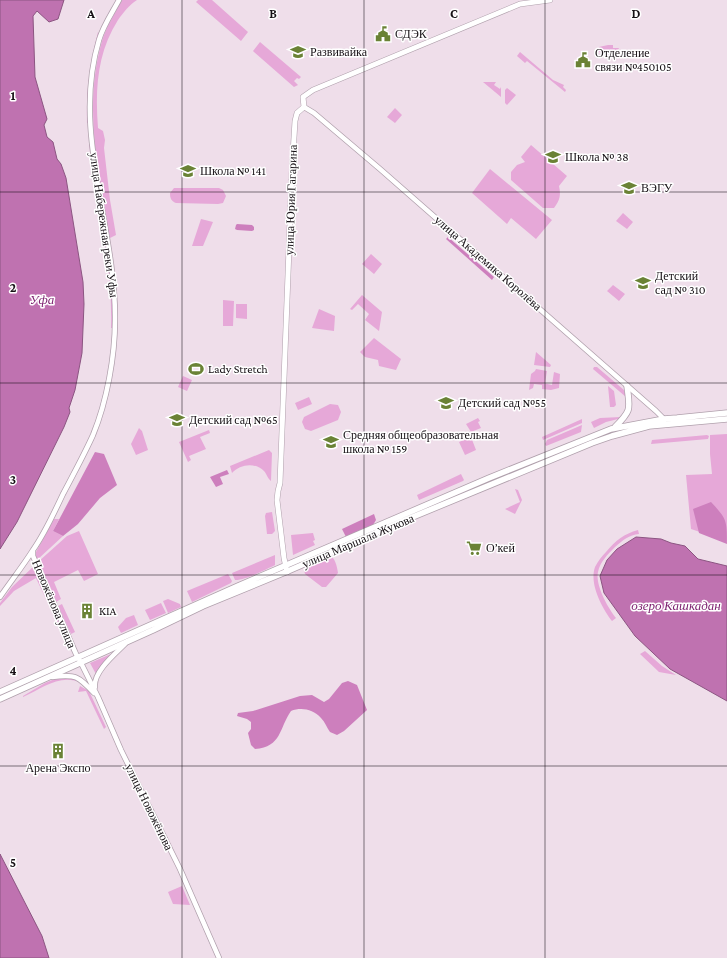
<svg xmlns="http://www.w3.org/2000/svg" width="727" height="958" viewBox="0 0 727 958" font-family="'Crimson Pro',serif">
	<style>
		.green { fill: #e6a8d8 }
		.forest { fill: #cd7fbd }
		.water { fill: #bf72b0; stroke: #8c5582 }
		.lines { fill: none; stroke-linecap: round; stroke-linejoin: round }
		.tertiary-casing { stroke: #b0a0ac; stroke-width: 6 }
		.secondary-casing { stroke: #b0a0ac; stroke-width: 6 }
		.primary-casing { stroke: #b0a0ac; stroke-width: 7 }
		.tertiary { stroke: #fff; stroke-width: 4.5 }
		.secondary { stroke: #fff; stroke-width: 5 }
		.primary { stroke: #fff; stroke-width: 5.5 }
		.grid { fill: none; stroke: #161015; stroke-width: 1; stroke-opacity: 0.55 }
		.labels { text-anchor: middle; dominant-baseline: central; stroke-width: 3; stroke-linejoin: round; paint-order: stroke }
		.poi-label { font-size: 12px; fill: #161015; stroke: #fff; text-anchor: start }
		.street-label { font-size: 12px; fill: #161015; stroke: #fff }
		.water-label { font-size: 13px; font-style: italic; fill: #7b1e6e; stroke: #fff }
		.grid-label { font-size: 13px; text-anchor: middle; font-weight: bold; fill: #161015; stroke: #fff; stroke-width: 3; stroke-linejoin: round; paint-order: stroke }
	</style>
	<rect width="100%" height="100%" fill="#efdeea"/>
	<!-- green -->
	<path class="green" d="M 122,0 L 137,0 C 129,5 123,13 118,20 C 97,53 95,90 98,128 L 103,131 L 105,140 L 104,148 L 110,200 L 116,235 L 110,238 C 98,173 83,106 102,41 C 106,27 115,13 122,0 Z
		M 198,0 L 212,0 L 248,32 L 241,41 L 196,2 Z
		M 98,32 L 99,35 L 89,84 L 89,123 L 87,123 C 86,91 90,64 98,32 Z
		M 260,42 L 301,77 L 299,79 L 297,78 L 294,81 L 298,85 L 294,87 L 254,52 L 253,51 Z
		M 608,45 L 613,45 L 613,48 L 619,48 L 618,50 C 609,57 608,56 598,51 L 599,47 Z
		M 520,52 L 553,80 L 564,85 L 563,87 L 566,90 L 565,92 L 527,61 L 525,63 L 517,56 Z
		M 483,82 L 496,82 L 494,85 L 500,89 L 501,87 L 501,97 Z
		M 507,88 L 516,95 L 507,105 L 505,103 L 505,90 Z
		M 395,108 L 402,115 L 395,123 L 387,117 Z
		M 89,143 L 90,143 C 100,204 114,266 113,328 L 111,328 C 113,265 96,204 89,143 Z
		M 531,145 L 567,176 L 559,186 C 561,195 560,200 554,208 L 543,208 L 511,180 L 511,172 L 517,165 L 525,162 L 521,157 Z
		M 490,169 L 552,220 L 536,239 L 511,218 L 507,224 L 472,193 Z
		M 174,188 L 219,188 L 223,190 L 226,196 L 223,203 L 218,204 L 176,203 C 171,201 170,198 170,193 Z
		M 623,213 L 633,222 L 627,229 L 616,221 Z
		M 201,219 L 213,222 L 203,246 L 192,246 Z
		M 371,254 L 382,264 L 374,274 L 362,264 Z
		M 613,285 L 625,294 L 619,301 L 607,291 Z
		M 362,295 L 382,312 L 379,331 L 365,320 L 369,314 L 358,304 L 352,310 L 350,309 Z
		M 223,300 L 234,301 L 233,326 L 223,326 Z
		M 236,304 L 247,304 L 247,319 L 236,318 Z
		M 319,309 L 335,316 L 334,331 L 312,328 Z
		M 374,338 L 401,359 L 396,370 L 379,366 L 378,360 L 365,357 L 360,352 Z
		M 536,352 L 551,365 L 550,367 L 534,365 Z
		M 594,367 L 597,367 L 624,390 L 626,397 L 593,369 Z
		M 536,369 L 547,371 L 545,383 L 543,383 L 552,385 L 554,372 L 560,374 L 559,388 L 551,390 L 542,389 L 542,385 L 534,384 L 533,388 L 529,390 L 531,374 L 535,371 Z
		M 183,376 L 192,380 L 187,391 L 178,387 Z
		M 608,386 L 614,391 L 616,405 L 614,407 L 610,407 Z
		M 309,397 L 312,404 L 298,410 L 295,403 Z
		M 330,404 L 338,405 L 341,412 L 338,420 L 311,431 L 305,429 L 302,422 L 304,417 Z
		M 621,417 L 618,419 L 606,422 L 594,428 L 591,422 L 600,418 Z
		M 478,418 L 480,421 L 478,422 L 481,428 L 471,432 L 466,424 Z
		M 582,419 L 582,423 L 543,440 L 542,437 Z
		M 582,425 L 581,432 L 546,446 L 545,444 L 547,440 Z
		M 139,428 L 142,431 L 148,450 L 136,455 L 131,444 Z
		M 209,430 L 210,433 L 200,437 L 206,449 L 189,456 L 191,460 L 188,462 L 179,442 Z
		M 727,434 L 727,541 L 691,529 L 686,475 L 712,474 L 710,454 L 710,435 Z
		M 707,435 L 709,436 L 708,439 L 651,444 L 652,440 Z
		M 471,437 L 476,450 L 465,455 L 459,442 Z
		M 269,450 L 272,453 L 271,481 C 267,478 267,474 264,471 C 255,462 240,464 232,473 L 230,466 Z
		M 461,474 L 464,480 L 463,481 L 419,500 L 417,495 Z
		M 515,489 L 518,490 L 522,500 L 515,514 L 505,509 L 520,502 Z
		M 272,512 L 275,531 L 272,534 L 267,534 L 265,516 L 266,513 Z
		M 54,519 L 59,519 L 53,531 L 63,536 L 37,560 L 35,554 L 36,552 Z
		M 638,530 L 639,534 C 629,535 623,540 615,547 C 608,554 600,562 598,572 C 595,585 608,608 616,618 L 612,621 C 602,608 589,584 595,567 C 598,561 602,556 606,552 C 616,540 624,534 638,530 Z
		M 79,531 L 98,574 L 84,581 L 78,570 L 54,582 L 61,599 L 56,602 L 38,562 L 67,536 Z
		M 313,533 L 315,540 L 313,541 L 315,545 L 293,555 L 291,535 Z
		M 275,555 L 275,565 C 267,569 243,581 235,580 L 232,573 Z
		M 329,555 C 335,557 337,566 338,573 L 326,587 L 322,587 L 305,574 L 304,570 L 305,566 Z
		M 35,565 L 71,645 L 68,646 L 36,578 L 14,591 L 0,606 L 0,603 L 12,587 Z
		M 228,574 L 232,581 L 231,583 L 192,602 L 187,591 Z
		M 168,599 L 180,604 L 181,607 L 168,613 L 163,601 Z
		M 161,603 L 166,613 L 150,620 L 145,610 Z
		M 62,604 L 75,632 L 71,634 L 58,606 Z
		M 134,615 L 138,625 L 121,633 L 118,627 L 126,618 Z
		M 645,651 L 662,666 L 676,675 L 659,672 L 640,654 Z
		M 111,654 L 97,676 L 90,663 Z
		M 75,677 L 82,683 C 60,673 43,688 23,697 L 23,696 L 45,683 L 57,678 Z
		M 80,686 L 89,691 L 106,727 L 104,729 L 86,691 L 78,692 Z
		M 182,886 L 190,905 L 173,904 L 168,892 Z"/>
	<!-- forest -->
	<path class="forest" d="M 237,224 L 252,225 L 254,227 L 254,230 L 252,231 L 237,230 L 235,229 L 236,225 Z
		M 448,237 L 494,277 L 492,280 L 446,239 Z
		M 95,452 L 104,454 L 117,485 L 100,498 L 78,524 L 63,536 L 53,531 Z
		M 227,470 L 229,474 L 220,477 L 223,484 L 216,487 L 210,477 Z
		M 711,502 C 727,519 727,521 727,544 L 699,533 L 693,509 Z
		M 374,514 L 376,520 L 373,525 L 346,537 L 342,529 Z
		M 348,681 L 357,685 L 367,710 L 344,731 L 337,735 L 330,732 C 327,728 325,722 321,718 C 313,709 301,707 291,711 C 279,728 282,747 255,749 L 251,745 L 248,733 L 251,729 L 251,722 L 247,719 L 237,716 L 238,713 L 253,711 L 300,696 L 312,695 L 324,702 L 329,699 L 342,683 Z"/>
	<!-- water -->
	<path class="water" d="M 0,0 L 64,0 L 58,19 L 49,22 L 37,11 L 33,16 L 35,77 L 47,119 L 44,125 L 47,137 L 53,142 L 57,159 L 61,164 L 66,178 L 83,282 L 84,304 L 82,353 L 75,390 L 69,408 L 70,412 L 64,427 L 17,522 L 0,549 Z
		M 636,537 L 661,539 L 671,543 L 685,546 L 698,559 L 727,566 L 727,701 L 670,669 L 635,636 L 604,593 L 600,576 L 607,560 L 617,549 Z
		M 0,854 L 42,936 L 49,958 L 0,958 Z"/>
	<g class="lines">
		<!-- tertiary casing -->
		<g class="tertiary-casing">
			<path id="tertiary" d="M 304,107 L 314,113 L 380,169 L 656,411 L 664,419 L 664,421
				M 33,551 L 33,556 L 76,654 L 78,657 L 98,697 L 121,750 L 180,869 L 219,958
				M 0,597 C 11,581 23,566 33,550 C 45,533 54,513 63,494 C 73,475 84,455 93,435 C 107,401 115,356 115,320 C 116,226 71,133 99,40 C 103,26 112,13 119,0
				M 52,677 C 76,674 78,676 94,693
				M 95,687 C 93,672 115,654 125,644"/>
		</g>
		<!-- secondary casing -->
		<g class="secondary-casing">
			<path id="secondary" d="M 287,572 L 284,558 L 277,500 L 278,491 L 280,483 L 292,170 L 295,121 L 297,113 L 304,107 L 303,97 L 313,90 L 520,4 L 550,0"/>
		</g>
		<!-- primary casing -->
		<g class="primary-casing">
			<path id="primary" d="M 615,427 C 632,410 630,409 627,386
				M 0,692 L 238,586 L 489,478 L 611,429 L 664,419 L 677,418 L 727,413
				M 0,699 L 153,630 L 203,606 L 288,571 L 403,521 L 592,443 L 612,436 L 649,426 L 727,419"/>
		</g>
		<!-- tertiary -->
		<use href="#tertiary" class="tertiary"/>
		<!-- secondary -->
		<use href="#secondary" class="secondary"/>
		<!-- primary -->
		<use href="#primary" class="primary"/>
	</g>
	<!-- grid -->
	<path class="grid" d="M 182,0 L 182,958M 364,0 L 364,958M 545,0 L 545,958M 0,192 L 727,192M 0,383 L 727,383M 0,575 L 727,575M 0,766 L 727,766"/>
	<!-- icons -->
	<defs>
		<g id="civic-bare" transform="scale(1.2)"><path d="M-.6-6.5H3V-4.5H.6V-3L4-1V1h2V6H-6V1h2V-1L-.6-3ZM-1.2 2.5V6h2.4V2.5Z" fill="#6a8235" stroke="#fff" stroke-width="2.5" paint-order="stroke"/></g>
		<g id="school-bare" transform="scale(1.2)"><path d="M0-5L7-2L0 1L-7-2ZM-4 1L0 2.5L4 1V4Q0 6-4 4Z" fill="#6a8235" stroke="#fff" stroke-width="2.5" paint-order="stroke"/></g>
		<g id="university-bare" transform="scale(1.2)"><path d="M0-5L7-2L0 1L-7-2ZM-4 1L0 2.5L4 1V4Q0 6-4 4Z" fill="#6a8235" stroke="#fff" stroke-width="2.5" paint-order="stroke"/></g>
		<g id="stadium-bare" transform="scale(1.2)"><path d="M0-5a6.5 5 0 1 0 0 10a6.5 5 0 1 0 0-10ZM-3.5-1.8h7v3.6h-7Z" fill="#6a8235" stroke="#fff" stroke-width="2.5" paint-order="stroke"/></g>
		<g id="supermarket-bare" transform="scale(1.2)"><path d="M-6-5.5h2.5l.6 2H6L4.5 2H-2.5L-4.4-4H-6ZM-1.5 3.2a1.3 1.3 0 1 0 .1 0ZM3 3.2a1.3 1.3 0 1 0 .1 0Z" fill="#6a8235" stroke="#fff" stroke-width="2.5" paint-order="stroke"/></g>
		<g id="building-bare" transform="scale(1.2)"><path d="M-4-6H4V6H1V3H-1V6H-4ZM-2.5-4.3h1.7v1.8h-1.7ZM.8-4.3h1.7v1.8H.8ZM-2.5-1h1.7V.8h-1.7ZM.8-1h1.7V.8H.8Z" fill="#6a8235" stroke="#fff" stroke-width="2.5" paint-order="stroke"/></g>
	</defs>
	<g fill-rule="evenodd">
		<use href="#civic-bare" x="383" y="34"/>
		<use href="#school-bare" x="298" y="52"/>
		<use href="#civic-bare" x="583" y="60"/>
		<use href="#school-bare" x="553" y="157"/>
		<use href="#school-bare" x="188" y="171"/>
		<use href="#university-bare" x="629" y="188"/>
		<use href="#school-bare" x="643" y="283"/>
		<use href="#stadium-bare" x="196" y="369"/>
		<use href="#school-bare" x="446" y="403"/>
		<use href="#school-bare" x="177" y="420"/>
		<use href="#school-bare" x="331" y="442"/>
		<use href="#supermarket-bare" x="474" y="548"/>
		<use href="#building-bare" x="87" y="611"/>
		<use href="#building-bare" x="58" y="751"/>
	</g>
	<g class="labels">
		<!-- poi labels -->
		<g class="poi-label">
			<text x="395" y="34">СДЭК</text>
			<text x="310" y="52">Развивайка</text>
			<text x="595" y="53">Отделение<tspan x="595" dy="14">связи №450105</tspan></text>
			<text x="565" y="157">Школа № 38</text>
			<text x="200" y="171">Школа № 141</text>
			<text x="641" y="188">ВЭГУ</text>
			<text x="655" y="276">Детский<tspan x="655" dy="14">сад № 310</tspan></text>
			<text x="208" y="369">Lady Stretch</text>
			<text x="458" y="403">Детский сад №55</text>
			<text x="189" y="420">Детский сад №65</text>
			<text x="343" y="435">Средняя общеобразовательная<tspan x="343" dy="14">школа № 159</tspan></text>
			<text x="486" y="548">О’кей</text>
			<text x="99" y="611">KIA</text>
			<text x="58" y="768" text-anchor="middle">Арена Экспо</text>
		</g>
		<!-- street labels -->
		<g class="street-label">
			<text transform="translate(291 200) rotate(-88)">улица Юрия Гагарина</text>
			<text transform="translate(104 225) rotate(82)">улица Набережная реки Уфы</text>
			<text transform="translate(488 263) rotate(41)">улица Академика Королёва</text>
			<text transform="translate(358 541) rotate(-23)">улица Маршала Жукова</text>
			<text transform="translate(54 604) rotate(67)">Новожёнова улица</text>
			<text transform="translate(149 807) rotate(64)">улица Новожёнова</text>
		</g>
		<!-- water labels -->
		<g class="water-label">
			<text x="42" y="299">Уфа</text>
			<text x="676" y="605">озеро Кашкадан</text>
		</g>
	</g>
	<g class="grid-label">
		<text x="91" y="18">A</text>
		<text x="273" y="18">B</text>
		<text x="454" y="18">C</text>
		<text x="636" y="18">D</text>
		<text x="13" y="100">1</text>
		<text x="13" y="292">2</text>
		<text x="13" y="484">3</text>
		<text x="13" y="675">4</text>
		<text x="13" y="867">5</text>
	</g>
</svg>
